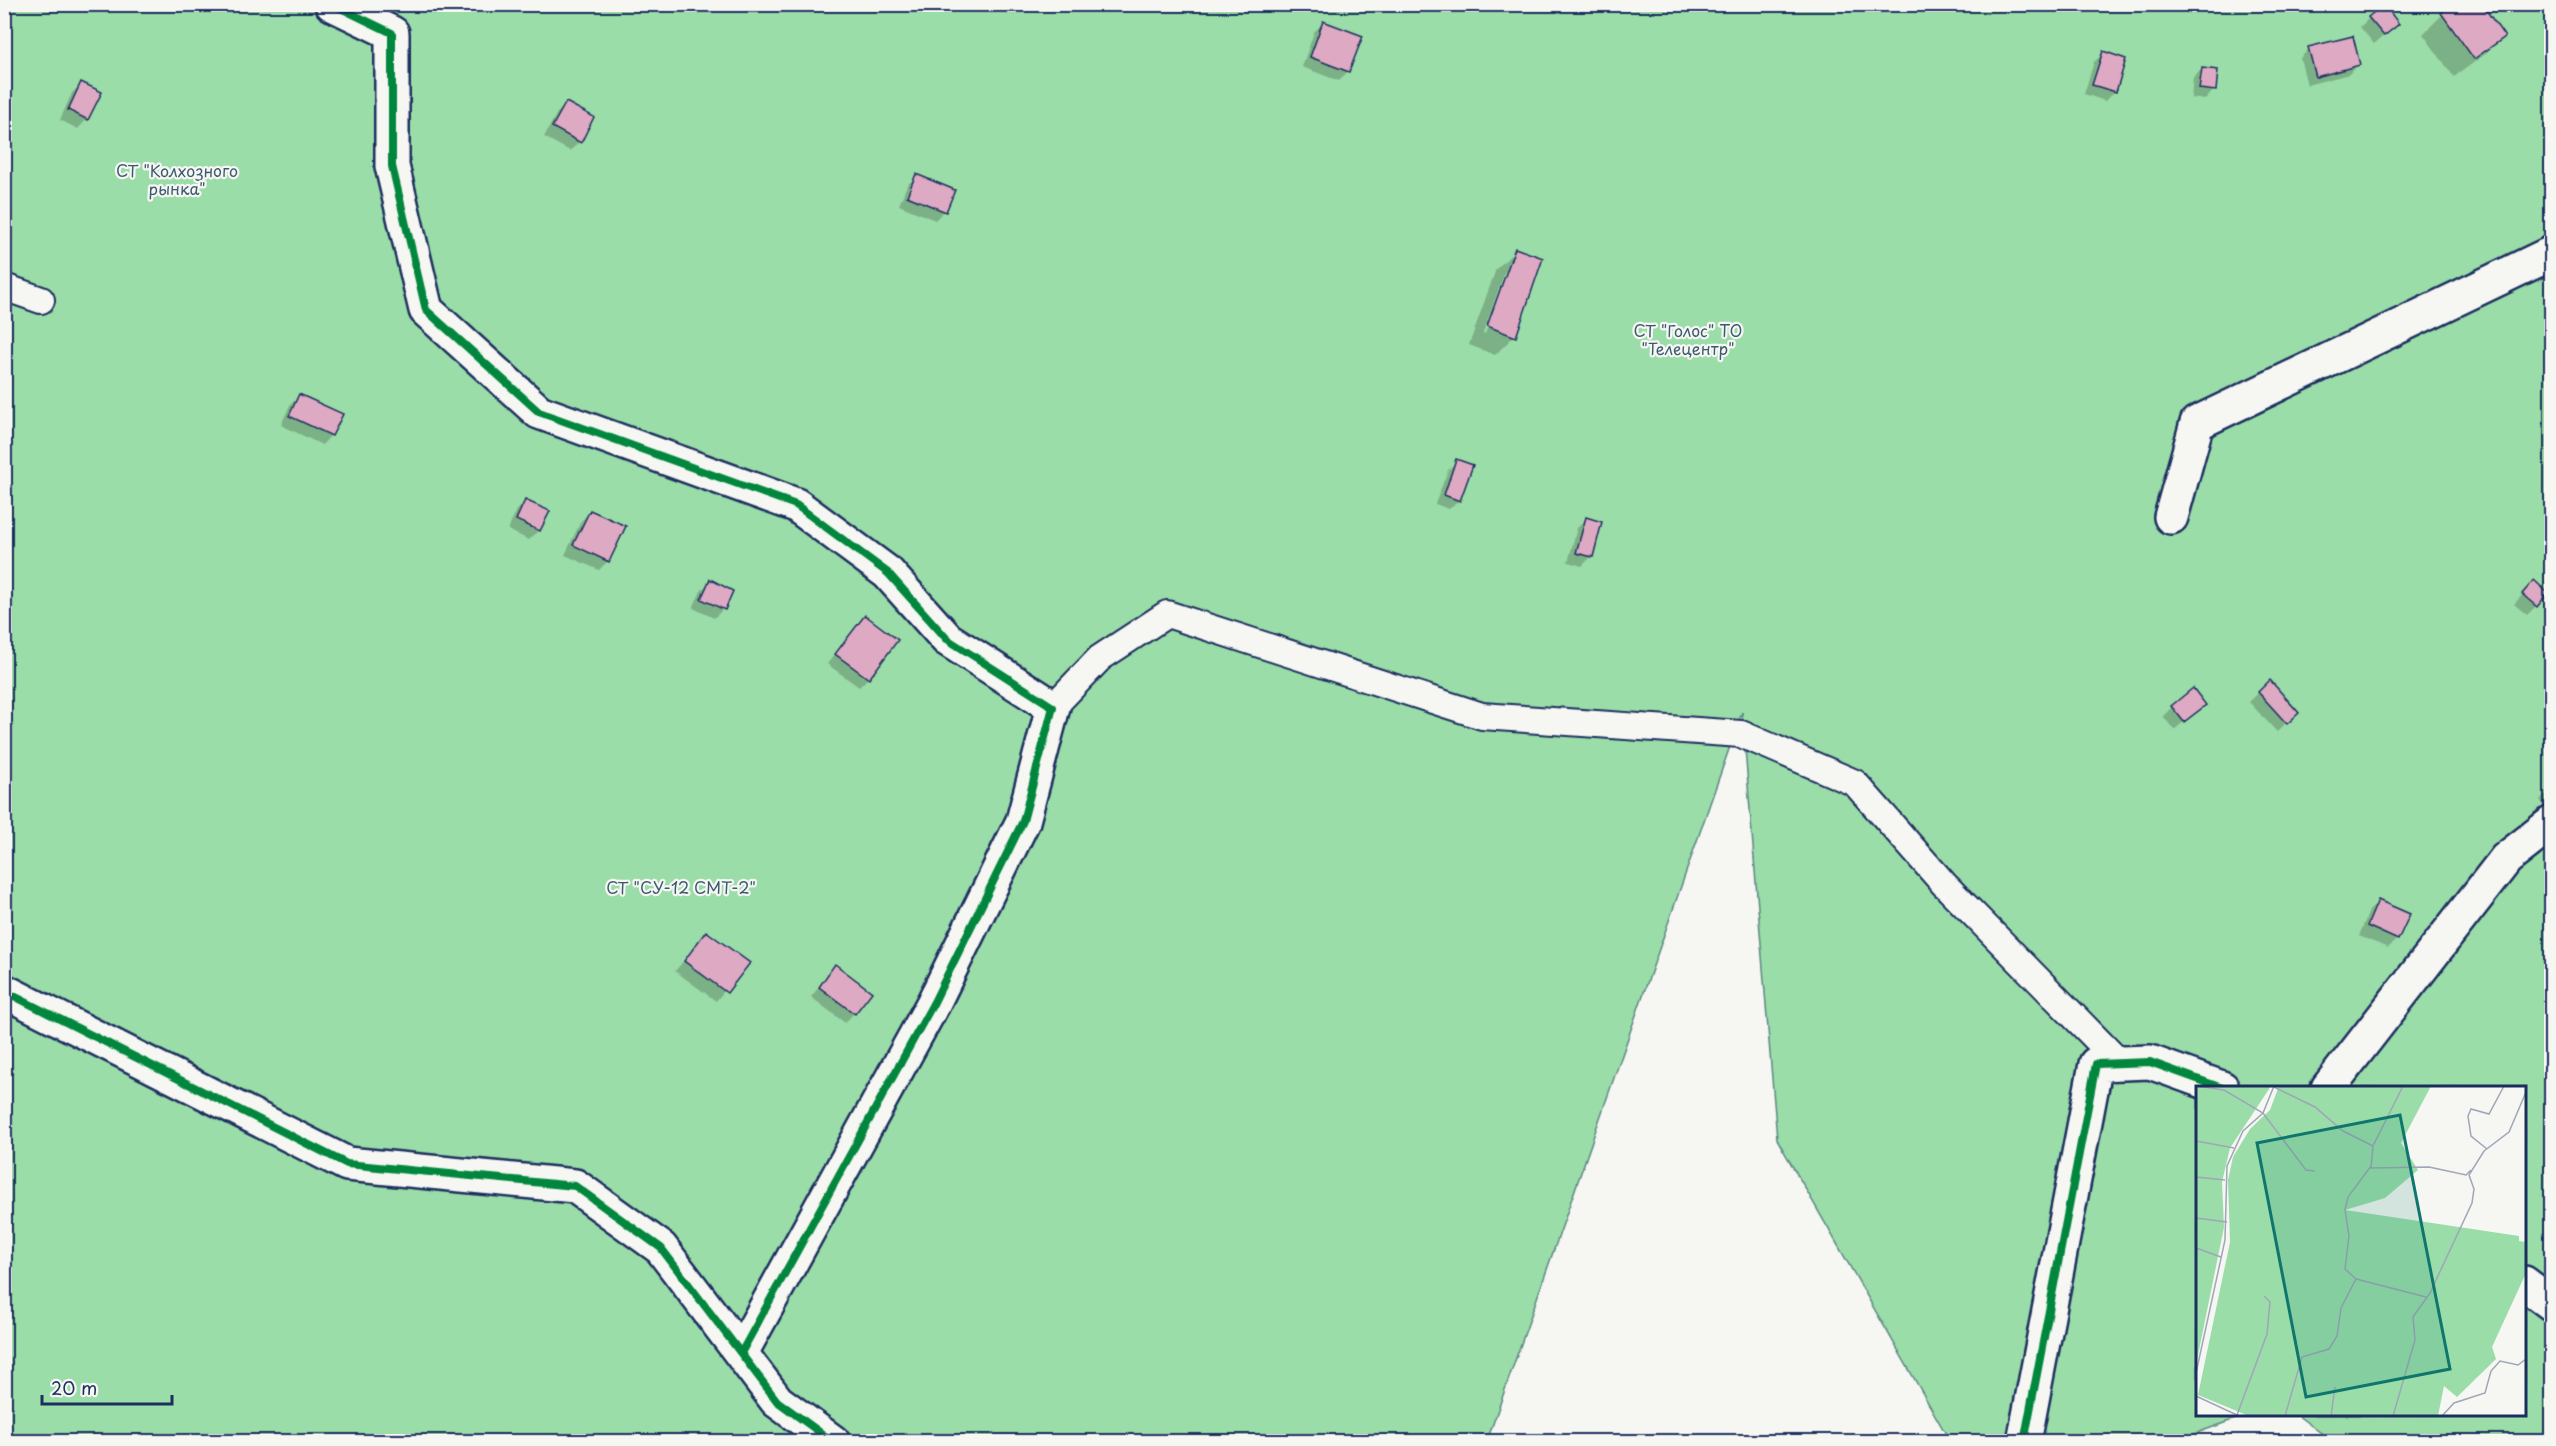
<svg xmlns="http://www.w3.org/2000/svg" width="2556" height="1446" viewBox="0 0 2556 1446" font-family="'Playpen Sans',sans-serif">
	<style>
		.green { fill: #9adda8; stroke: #5a8683; stroke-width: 1.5 }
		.shadow { fill: #0003; fill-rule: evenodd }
		.building { fill: #dea9c2; stroke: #1b2f5e; stroke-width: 1.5 }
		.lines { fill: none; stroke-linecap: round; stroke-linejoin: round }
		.lane-casing { stroke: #1b2f5e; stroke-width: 30 }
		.street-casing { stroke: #1b2f5e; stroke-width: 38 }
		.lane { stroke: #f6f6f2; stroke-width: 26 }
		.street { stroke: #f6f6f2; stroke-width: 33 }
		.cycleway-casing { stroke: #f6f6f2; stroke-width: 11 }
		.cycleway { stroke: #00873e; stroke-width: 8 }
		.labels { text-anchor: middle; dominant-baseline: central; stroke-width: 4.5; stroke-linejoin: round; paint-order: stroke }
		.park-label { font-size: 16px; fill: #3b5a70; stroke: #f6f6f2 }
		.inset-road { fill: none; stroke: #9ea6b7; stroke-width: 1.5 }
		.view { fill: #0f766e; fill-opacity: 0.15; stroke: #0f766e; stroke-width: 3 }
		.inset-edge { fill: none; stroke: #1b2f5e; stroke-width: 3 }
	</style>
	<rect width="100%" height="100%" fill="#f6f6f2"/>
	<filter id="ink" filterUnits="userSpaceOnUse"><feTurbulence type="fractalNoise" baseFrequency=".0167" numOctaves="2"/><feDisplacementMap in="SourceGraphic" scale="12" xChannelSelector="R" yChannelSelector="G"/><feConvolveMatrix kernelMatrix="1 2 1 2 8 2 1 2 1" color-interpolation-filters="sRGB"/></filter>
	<g filter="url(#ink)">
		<!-- green -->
		<path class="green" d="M 5,5 L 2551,5 L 2551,1441 L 2332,1441 L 2297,1415 L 2524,1414 L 2524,1088 L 2198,1088 L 2198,1414 L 2246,1415 L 2175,1441 L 1950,1441 L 1777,1139 L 1742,712 L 1487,1441 L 5,1442 Z"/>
		<!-- shadow -->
		<path class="shadow" d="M 2442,15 L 2503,36 L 2484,55 L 2454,77 L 2423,34 Z
			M 2369,18 L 2387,33 L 2374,44 L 2360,27 Z
			M 1323,23 L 1348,71 L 1339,81 L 1302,67 L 1314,32 Z
			M 2309,49 L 2358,64 L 2349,74 L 2307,85 L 2300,58 Z
			M 2104,53 L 2115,91 L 2105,101 L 2084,94 L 2094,62 Z
			M 2202,69 L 2214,90 L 2205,100 L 2191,98 L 2193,78 Z
			M 81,84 L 87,119 L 78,129 L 60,120 L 72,93 Z
			M 566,104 L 579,142 L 570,151 L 544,137 L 557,113 Z
			M 917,176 L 944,211 L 935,220 L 899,205 L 907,185 Z
			M 1516,250 L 1514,336 L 1495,355 L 1469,345 L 1496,269 ZM 1505,271 L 1508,271 L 1485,334 L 1483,333 Z
			M 300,396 L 331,435 L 322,445 L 281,425 L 290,405 Z
			M 1457,461 L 1459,500 L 1449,509 L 1435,504 L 1448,470 Z
			M 526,502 L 548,512 L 539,530 L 529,540 L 508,530 L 516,511 Z
			M 590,512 L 608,561 L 599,570 L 565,555 L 581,521 Z
			M 1586,519 L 1592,556 L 1582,566 L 1568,562 L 1577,528 Z
			M 710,581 L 723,609 L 714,618 L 693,608 L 701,591 Z
			M 2525,592 L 2536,606 L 2527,615 L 2514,604 Z
			M 865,617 L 868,678 L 859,687 L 827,664 Z
			M 2270,682 L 2297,712 L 2277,732 L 2249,702 Z
			M 2204,705 L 2174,730 L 2163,716 L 2172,707 Z
			M 2552,789 L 2552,810 L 2548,812 L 2540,800 Z
			M 2378,902 L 2397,939 L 2388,948 L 2359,936 L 2369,911 Z
			M 707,933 L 747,963 L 716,1001 L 675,971 Z
			M 835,966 L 854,1013 L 845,1023 L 811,997 Z"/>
		<!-- building -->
		<path class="building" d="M 2384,4 L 2399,24 L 2384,36 L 2368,17 Z
			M 2453,4 L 2482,4 L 2505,37 L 2474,59 L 2441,13 Z
			M 1323,21 L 1363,36 L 1349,72 L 1310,57 Z
			M 2353,36 L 2360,65 L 2316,77 L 2308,47 Z
			M 2103,51 L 2126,59 L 2116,92 L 2092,85 Z
			M 2202,68 L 2218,70 L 2216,91 L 2199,89 Z
			M 81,82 L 102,92 L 88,120 L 68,110 Z
			M 566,102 L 594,117 L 581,143 L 552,127 Z
			M 916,174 L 955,190 L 946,212 L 907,196 Z
			M 1515,248 L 1543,258 L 1516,337 L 1487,326 Z
			M 299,394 L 343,414 L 332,436 L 289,416 Z
			M 1456,459 L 1473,465 L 1460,501 L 1444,495 Z
			M 525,500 L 550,511 L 540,531 L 516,520 Z
			M 590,510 L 626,526 L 609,562 L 573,545 Z
			M 1586,517 L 1602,522 L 1593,557 L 1576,553 Z
			M 710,579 L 733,591 L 725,610 L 701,599 Z
			M 2534,580 L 2548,593 L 2537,607 L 2522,594 Z
			M 865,615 L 898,640 L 869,679 L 835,654 Z
			M 2270,680 L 2299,713 L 2287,724 L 2258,692 Z
			M 2193,688 L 2206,705 L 2184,722 L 2171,706 Z
			M 2378,900 L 2410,914 L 2398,940 L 2367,926 Z
			M 706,931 L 750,963 L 727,993 L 684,961 Z
			M 835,964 L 872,992 L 855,1014 L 819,987 Z"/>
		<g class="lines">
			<!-- lane casing -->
			<g class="lane-casing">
				<path id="lane" d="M 4,287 L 41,300
					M 1053,707 L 1100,658 L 1167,614 L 1482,716 L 1741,734 L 1855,783 L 1944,884 L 2120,1063"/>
			</g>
			<!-- street casing -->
			<g class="street-casing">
				<path id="street" d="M 332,4 L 392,33 L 392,166 L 426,310 L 539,412 L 796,505 L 888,573 L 947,639 L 1053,707 L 1023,821 L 934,1002 L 741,1353
					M 2171,517 L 2197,423 L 2552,253
					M 4,991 L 347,1164 L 575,1186 L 661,1248 L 777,1401 L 833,1442
					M 2328,1088 L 2506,859 L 2552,823
					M 2524,1283 L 2552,1304
					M 2024,1442 L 2096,1064 L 2150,1062 L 2222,1088"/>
			</g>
			<!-- lane -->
			<use href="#lane" class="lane"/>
			<!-- street -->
			<use href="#street" class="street"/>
			<!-- cycleway casing -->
			<g class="cycleway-casing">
				<path id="cycleway" d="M 332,4 L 392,33 L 392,166 L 426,310 L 539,412 L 796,505 L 888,573 L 947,639 L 1053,707 L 1023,821 L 934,1002 L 741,1353
					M 4,991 L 347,1164 L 575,1186 L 661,1248 L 777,1401 L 833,1442
					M 2024,1442 L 2096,1064 L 2150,1062 L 2222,1088"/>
			</g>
			<!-- cycleway -->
			<use href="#cycleway" class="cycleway"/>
		</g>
	</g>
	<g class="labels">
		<!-- park labels -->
		<g class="park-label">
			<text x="177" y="170">СТ "Колхозного<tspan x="177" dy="18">рынка"</tspan></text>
			<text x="1688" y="330">СТ "Голос" ТО<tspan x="1688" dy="18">"Телецентр"</tspan></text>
			<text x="681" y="887">СТ "СУ-12 СМТ-2"</text>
		</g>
	</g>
	<!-- overview -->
	<g transform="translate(2196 1086)">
		<rect width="330" height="330" fill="#f6f6f2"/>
		<path d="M 0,0 L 75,0 L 34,62 L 26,96 L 28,141 L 0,279 ZM 83,0 L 235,0 L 205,57 L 222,84 L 189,112 L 149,124 L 323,150 L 323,155 L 330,156 L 330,187 L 296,261 L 300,273 L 261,311 L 248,300 L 242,330 L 53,330 L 2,309 L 34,156 L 32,94 L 37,71 L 54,43 L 74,24 Z" fill="#9adda8"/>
		<path class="inset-road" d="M 1,0 L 28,4 L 67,27 L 110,84 L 119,85M 207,0 L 177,60 L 175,82 L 233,81 L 270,89 L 275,84M 78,1 L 119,21 L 147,45 L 177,60M 0,55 L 38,62M 291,63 L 275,50 L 272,30 L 275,23 L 293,28 L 308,0M 0,91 L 29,94M 0,132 L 31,136M 0,162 L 25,171M 160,193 L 149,183 L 153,150 L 149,124 L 152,111 L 175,80M 0,287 L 29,154 L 31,80 L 47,45 L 67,27 L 78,0M 0,310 L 43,330M 41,329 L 71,248 L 74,216 L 68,210M 89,330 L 106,271 L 133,263 L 141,250 L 145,222 L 160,193 L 230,211M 135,330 L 139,301M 197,330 L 219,254 L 217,231 L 234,207 L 276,117 L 278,103 L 273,89 L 288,65 L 313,46 L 330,6M 246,330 L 258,317 L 289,307 L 295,285 L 304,275 L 322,279 L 330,273"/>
		<path class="view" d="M 204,29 L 254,283 L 110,311 L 61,57 Z"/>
		<rect width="330" height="330" class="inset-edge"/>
	</g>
	<!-- margin -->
	<rect width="2556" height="1446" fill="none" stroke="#f6f6f2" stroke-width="24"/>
	<rect x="12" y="12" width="2532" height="1422" fill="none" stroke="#1b2f5e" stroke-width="2" filter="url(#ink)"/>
	<!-- scale -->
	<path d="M42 1395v9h130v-9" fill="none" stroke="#1b2f5e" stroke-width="3"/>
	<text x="51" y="1395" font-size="18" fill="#1b2f5e" stroke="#f6f6f2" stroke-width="4.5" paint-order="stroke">20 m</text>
</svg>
